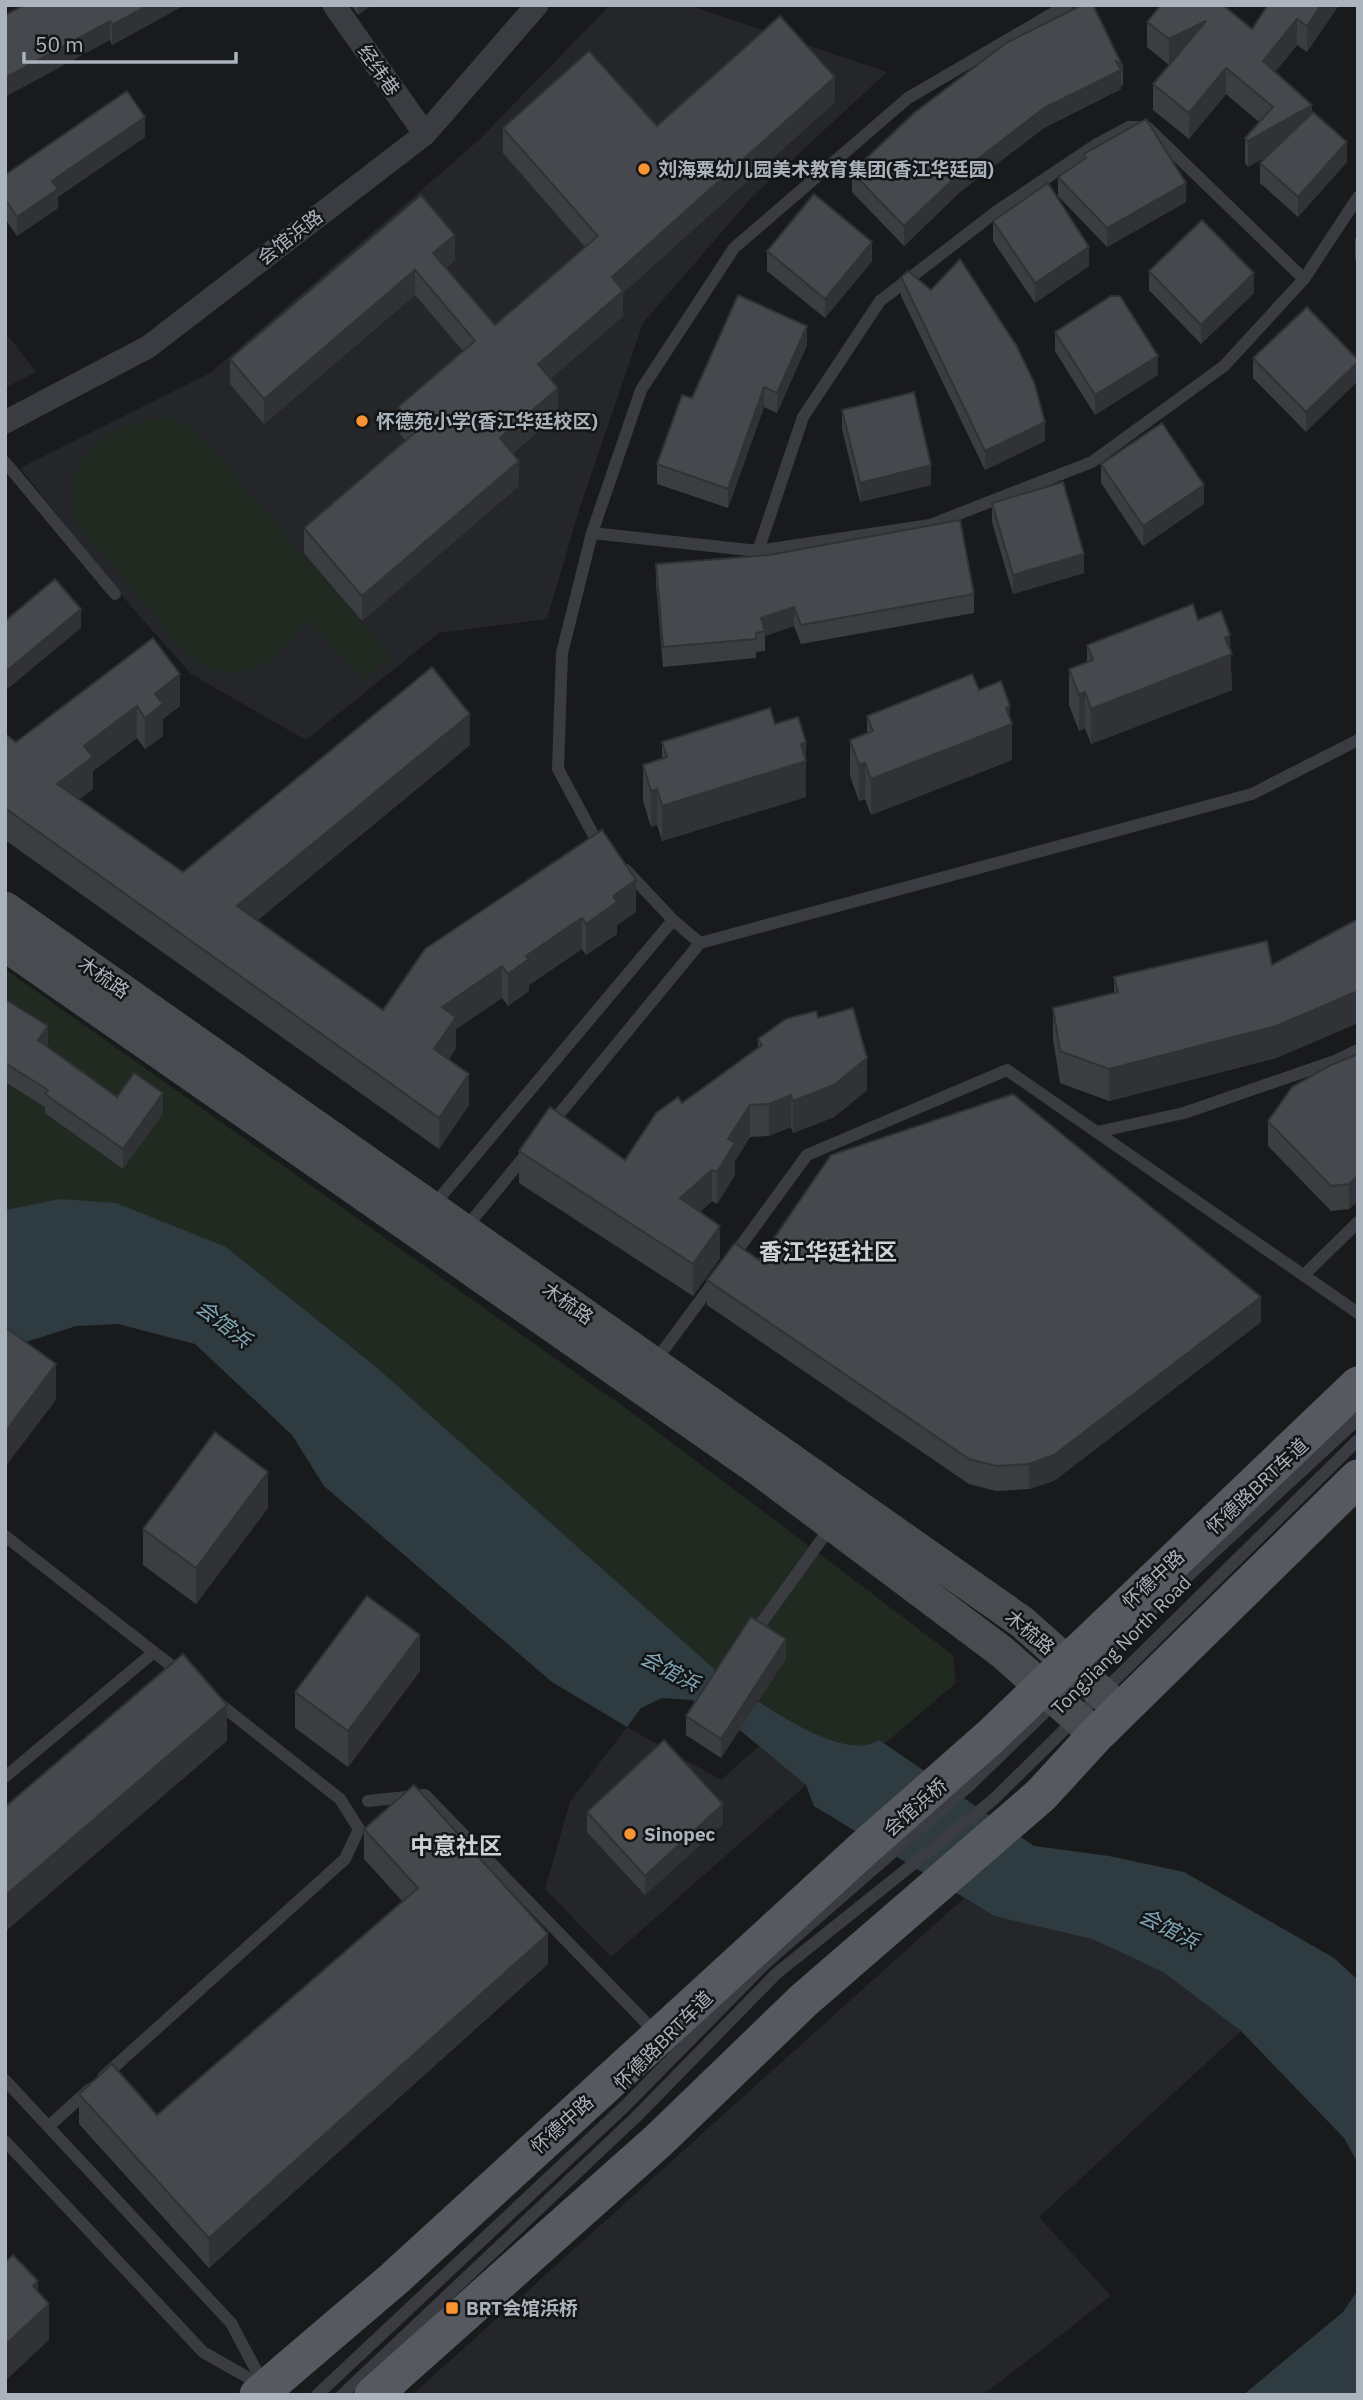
<svg xmlns="http://www.w3.org/2000/svg" width="1363" height="2400" viewBox="0 0 1363 2400" font-family="'IBM Plex Sans','Noto Sans SC',sans-serif">
	<style>
		.built { fill: #252629 }
		.green { fill: #212a21 }
		.water { fill: #2e3c41 }
		.lines { fill: none; stroke-linecap: round; stroke-linejoin: round }
		.lane { stroke: #3a3c41; stroke-width: 12 }
		.street { stroke: #3a3c41; stroke-width: 23 }
		.secondary { stroke: #484c51; stroke-width: 33 }
		.primary { stroke: #565a60; stroke-width: 37 }
		.wall { fill: #3b3e41 }
		.shaded-wall { fill: #303235 }
		.building { fill: #45484c; stroke: #303235; stroke-width: 2 }
		.poi-dot { fill: #f99433; stroke: #141517; stroke-width: 2.5 }
		.labels { text-anchor: middle; dominant-baseline: central; stroke-width: 5; stroke-linejoin: round; paint-order: stroke }
		.street-label { font-size: 19px; fill: #abb3bc; stroke: #141517 }
		.poi-label { font-size: 19px; font-weight: bold; fill: #abb3bc; stroke: #141517; text-anchor: start }
		.water-label { font-size: 21px; font-style: italic; fill: #81a7b7; stroke: #141517 }
		.quarter-label { font-size: 23px; font-weight: bold; fill: #ccd1d7; stroke: #141517 }
	</style>
	<rect width="100%" height="100%" fill="#191a1c"/>
	<!-- built -->
	<path class="built" d="M 610,5 L 688,5 L 887,72 L 751,198 L 643,323 L 579,510 L 547,619 L 439,633 L 306,740 L 191,674 L 129,604 L 20,468 L 210,373 L 479,140 Z
		M 5,332 L 36,372 L 5,388 Z
		M 627,1727 L 721,1780 L 759,1746 L 806,1785 L 611,1957 L 545,1889 L 570,1802 Z
		M 964,1898 L 994,1916 L 1092,1939 L 1163,1972 L 1241,2031 L 1039,2217 L 1111,2296 L 983,2395 L 412,2395 Z"/>
	<!-- green -->
	<path class="green" d="M 165,416 L 196,430 L 391,657 L 362,681 L 308,619 C 276,665 236,695 185,652 C 170,640 159,621 147,606 C 124,579 100,551 77,524 C 55,458 108,426 165,416 Z
		M 5,969 L 638,1417 L 953,1655 L 956,1683 L 884,1744 L 879,1740 C 844,1764 761,1703 730,1683 L 374,1365 L 226,1247 L 60,1199 L 5,1210 Z"/>
	<!-- water -->
	<path class="water" d="M 60,1199 L 116,1203 L 226,1247 L 374,1365 L 730,1683 C 761,1703 844,1764 879,1740 L 1034,1846 L 1109,1856 L 1184,1872 L 1334,1958 L 1358,1980 L 1358,2163 L 1344,2138 L 1241,2031 L 1163,1972 L 1092,1939 L 994,1916 L 814,1806 L 806,1785 L 718,1712 L 692,1700 L 662,1698 L 641,1708 L 627,1727 L 552,1682 L 324,1486 L 292,1435 L 195,1344 L 118,1324 L 76,1326 L 20,1344 L 5,1340 L 5,1210 Z
		M 1358,2290 L 1358,2395 L 1243,2395 L 1343,2312 Z"/>
	<g class="lines">
		<!-- lane -->
		<path class="lane" d="M 5,462 L 115,594
			M 592,533 L 758,551 L 930,525 L 1092,462 L 1224,366 L 1304,279 L 1358,197
			M 758,551 L 803,417 L 880,301 L 997,211 L 1097,144 L 1129,127 L 1147,127 L 1304,279
			M 604,847 L 594,836 L 558,769 L 562,653 L 592,533 L 641,390 L 734,248 L 908,98 L 1067,5
			M 626,870 L 673,920 L 700,943 L 1252,794 L 1358,740
			M 551,1124 L 700,943
			M 1097,1132 L 1184,1113 L 1335,1061 L 1358,1050
			M 432,1207 L 673,920
			M 464,1230 L 528,1152
			M 731,1259 L 807,1155 L 1007,1070 L 1358,1313
			M 1304,1275 L 1358,1222
			M 654,1363 L 716,1279
			M 5,1536 L 182,1674
			M 760,1625 L 832,1525
			M 5,1777 L 154,1652
			M 368,1801 L 425,1795 L 656,2033
			M 103,2077 L 345,1859 L 359,1829 L 340,1799 L 216,1701
			M 5,2080 L 231,2323 L 264,2385
			M 49,2126 L 90,2089
			M 5,2141 L 203,2352 L 263,2386
			M 317,2395 L 625,2106 L 767,1962 L 971,1784 L 1131,1629 L 1358,1419
			M 342,2395 L 636,2117 L 777,1973 L 993,1800 L 1358,1440"/>
		<!-- street -->
		<path class="street" d="M 334,5 L 425,134
			M 5,422 L 148,347 L 425,134 L 537,5"/>
		<!-- secondary -->
		<path class="secondary" d="M 5,908 L 1022,1622 L 1122,1711
			M 5,945 L 761,1471 L 1002,1652 L 1096,1735"/>
		<!-- primary -->
		<path class="primary" d="M 258,2395 L 395,2278 L 863,1849 L 989,1738 L 1358,1385
			M 373,2395 L 659,2140 L 804,2000 L 1041,1795 L 1096,1735 L 1358,1478"/>
	</g>
	<!-- wall -->
	<path class="wall" d="M 185,5 L 112,45 L 110,40 L 5,15 Z
		M 351,5 L 372,5 L 358,15 Z
		M 1082,5 L 1123,67 L 1123,86 L 1121,84 L 1121,89 L 1044,128 L 961,191 L 904,246 L 852,192 L 852,172 Z
		M 1268,5 L 1339,5 L 1307,52 L 1297,45 L 1275,72 L 1312,113 L 1347,162 L 1298,217 L 1260,183 L 1260,163 L 1269,155 L 1248,167 L 1245,163 L 1245,138 L 1259,122 L 1226,94 L 1189,139 L 1153,110 L 1153,84 L 1169,65 L 1147,47 L 1147,22 L 1252,29 Z
		M 835,102 L 623,293 L 623,316 L 550,379 L 558,414 L 513,453 L 519,486 L 362,621 L 304,553 L 304,528 L 406,441 L 398,432 L 398,407 L 463,351 L 415,295 L 264,424 L 230,384 L 230,359 L 421,195 L 455,260 L 446,268 L 495,325 L 585,247 L 503,153 L 503,128 L 657,126 Z
		M 145,137 L 58,197 L 58,208 L 17,236 L 5,219 L 5,175 Z
		M 1084,154 L 1186,202 L 1107,247 L 1058,196 L 1058,177 L 1084,159 Z
		M 993,221 L 1089,266 L 1035,303 L 993,241 Z
		M 1358,235 L 1358,260 L 1355,259 L 1355,239 Z
		M 767,251 L 872,261 L 825,318 L 767,271 Z
		M 1149,271 L 1254,293 L 1201,344 L 1149,290 Z
		M 901,277 L 1045,441 L 985,470 L 901,296 Z
		M 1055,332 L 1158,375 L 1095,415 L 1055,351 Z
		M 807,345 L 777,413 L 764,407 L 728,508 L 657,484 L 657,464 L 692,398 Z
		M 1253,358 L 1358,360 L 1306,432 L 1253,378 Z
		M 842,410 L 931,485 L 860,502 L 842,429 Z
		M 1101,464 L 1204,504 L 1143,546 L 1101,483 Z
		M 992,503 L 1084,573 L 1013,594 L 992,522 Z
		M 656,564 L 974,594 L 974,613 L 801,644 L 794,626 L 765,636 L 765,651 L 756,652 L 756,658 L 663,667 L 656,584 Z
		M 1198,620 L 1230,650 L 1232,690 L 1091,744 L 1085,728 L 1079,731 L 1069,705 L 1069,669 L 1087,663 L 1087,645 Z
		M 153,638 L 180,706 L 163,719 L 163,736 L 145,749 L 137,738 L 93,771 L 93,789 L 79,799 L 183,872 L 470,745 L 258,920 L 383,1010 L 602,830 L 636,912 L 617,925 L 617,934 L 586,955 L 582,949 L 529,985 L 529,991 L 508,1006 L 502,998 L 456,1029 L 456,1048 L 449,1059 L 469,1105 L 439,1149 L 5,840 L 5,734 L 16,742 Z
		M 979,690 L 1010,720 L 1012,760 L 871,815 L 865,799 L 859,801 L 850,776 L 850,740 L 867,733 L 867,716 Z
		M 775,724 L 806,742 L 806,797 L 662,841 L 657,825 L 651,827 L 643,801 L 643,765 L 662,759 L 662,742 Z
		M 1358,919 L 1358,1023 L 1276,1058 L 1109,1101 L 1060,1083 L 1053,1039 L 1053,1008 L 1114,993 L 1114,977 L 1272,965 Z
		M 5,999 L 48,1045 L 47,1046 L 117,1097 L 163,1113 L 123,1169 L 45,1113 L 45,1107 L 5,1082 Z
		M 818,1018 L 867,1090 L 834,1117 L 793,1133 L 791,1127 L 769,1136 L 750,1137 L 735,1161 L 735,1175 L 717,1204 L 712,1201 L 700,1212 L 720,1258 L 693,1296 L 519,1183 L 519,1151 L 625,1160 L 682,1103 L 758,1047 L 758,1039 Z
		M 1358,1054 L 1358,1201 L 1349,1209 L 1331,1211 L 1268,1146 L 1268,1121 Z
		M 759,1260 L 1261,1322 L 1054,1481 L 1029,1489 L 996,1491 L 969,1484 L 707,1305 L 707,1280 Z
		M 268,1508 L 196,1604 L 143,1565 L 143,1529 Z
		M 786,1659 L 721,1758 L 686,1735 L 686,1716 Z
		M 420,1671 L 348,1767 L 295,1728 L 295,1692 Z
		M 587,1812 L 723,1824 L 645,1895 L 587,1832 Z
		M 364,1829 L 548,1964 L 209,2268 L 79,2124 L 79,2094 L 157,2115 L 403,1902 L 364,1859 Z"/>
	<!-- shaded-wall -->
	<path class="shaded-wall" d="M 149,5 L 185,5 L 112,45 L 112,25 Z
		M 358,5 L 372,5 L 358,15 Z
		M 1321,5 L 1339,5 L 1307,52 L 1307,26 Z
		M 1297,19 L 1297,45 L 1263,87 L 1263,61 Z
		M 110,21 L 110,40 L 5,97 L 5,78 Z
		M 1206,21 L 1169,65 L 1169,39 Z
		M 1226,68 L 1226,94 L 1189,139 L 1189,113 Z
		M 1121,70 L 1121,89 L 1044,128 L 961,191 L 904,246 L 904,226 L 961,172 L 1044,108 Z
		M 835,77 L 835,102 L 623,293 L 623,316 L 538,389 L 538,364 L 612,277 Z
		M 1312,105 L 1312,130 L 1248,167 L 1248,141 Z
		M 145,117 L 145,137 L 58,197 L 58,208 L 17,236 L 17,217 L 52,181 Z
		M 1347,142 L 1347,162 L 1298,217 L 1298,197 Z
		M 1186,183 L 1186,202 L 1107,247 L 1107,228 Z
		M 455,235 L 455,260 L 433,278 L 433,253 Z
		M 872,242 L 872,261 L 825,318 L 825,299 Z
		M 1089,247 L 1089,266 L 1035,303 L 1035,283 Z
		M 415,270 L 415,295 L 264,424 L 264,399 Z
		M 1254,273 L 1254,293 L 1201,344 L 1201,325 Z
		M 807,326 L 807,345 L 777,413 L 777,393 Z
		M 1158,356 L 1158,375 L 1095,415 L 1095,395 Z
		M 1358,362 L 1358,381 L 1306,432 L 1306,412 Z
		M 764,387 L 764,407 L 728,508 L 728,489 Z
		M 558,388 L 558,414 L 500,463 L 500,438 Z
		M 1045,422 L 1045,441 L 985,470 L 985,451 Z
		M 519,461 L 519,486 L 362,621 L 362,596 Z
		M 931,465 L 931,485 L 860,502 L 860,483 Z
		M 1204,485 L 1204,504 L 1143,546 L 1143,526 Z
		M 1084,554 L 1084,573 L 1013,594 L 1013,575 Z
		M 794,607 L 794,626 L 765,636 L 765,631 L 761,618 Z
		M 81,609 L 81,628 L 5,691 L 5,672 Z
		M 1230,635 L 1232,690 L 1091,744 L 1091,709 Z
		M 180,674 L 180,706 L 163,719 L 163,736 L 145,749 L 145,718 L 155,694 Z
		M 1085,692 L 1085,728 L 1079,731 L 1079,695 Z
		M 137,706 L 137,738 L 93,771 L 93,789 L 57,816 L 57,784 L 84,746 Z
		M 1010,706 L 1010,725 L 1012,724 L 1012,760 L 871,815 L 871,779 Z
		M 470,714 L 470,745 L 237,937 L 237,906 Z
		M 806,742 L 806,797 L 662,841 L 662,806 Z
		M 865,763 L 865,799 L 859,801 L 859,765 Z
		M 657,789 L 657,825 L 651,827 L 651,791 Z
		M 636,880 L 636,912 L 617,925 L 617,934 L 586,955 L 586,924 L 613,896 Z
		M 582,918 L 582,949 L 529,985 L 529,991 L 508,1006 L 508,974 L 526,956 Z
		M 502,966 L 502,998 L 456,1029 L 456,1048 L 434,1080 L 434,1049 L 442,1007 Z
		M 1358,991 L 1358,1023 L 1276,1058 L 1109,1101 L 1109,1069 Z
		M 48,1026 L 48,1045 L 38,1060 L 38,1040 Z
		M 867,1058 L 867,1090 L 834,1117 L 793,1133 L 793,1101 Z
		M 469,1074 L 469,1105 L 439,1149 L 439,1118 Z
		M 163,1093 L 163,1113 L 123,1169 L 123,1149 Z
		M 791,1095 L 791,1127 L 769,1136 L 769,1104 Z
		M 750,1105 L 750,1137 L 735,1161 L 735,1175 L 717,1204 L 717,1172 L 728,1139 Z
		M 712,1170 L 712,1201 L 680,1230 L 680,1198 Z
		M 1358,1176 L 1358,1201 L 1349,1209 L 1349,1184 Z
		M 720,1226 L 720,1258 L 693,1296 L 693,1264 Z
		M 1261,1297 L 1261,1322 L 1054,1481 L 1029,1489 L 1029,1464 Z
		M 56,1364 L 56,1400 L 5,1467 L 5,1432 Z
		M 268,1472 L 268,1508 L 196,1604 L 196,1568 Z
		M 420,1635 L 420,1671 L 348,1767 L 348,1731 Z
		M 786,1639 L 786,1659 L 721,1758 L 721,1739 Z
		M 227,1705 L 227,1741 L 5,1932 L 5,1896 Z
		M 723,1804 L 723,1824 L 645,1895 L 645,1876 Z
		M 548,1934 L 548,1964 L 209,2268 L 209,2238 Z
		M 38,2281 L 38,2315 L 49,2304 L 49,2340 L 5,2381 L 5,2345 L 33,2286 Z"/>
	<!-- building -->
	<path class="building" d="M 24,5 L 149,5 L 112,25 L 110,21 L 5,78 L 5,15 Z
		M 1082,5 L 1093,5 L 1123,67 L 1115,60 L 1121,70 L 1044,108 L 961,172 L 904,226 L 852,172 L 914,113 L 1006,43 Z
		M 1161,5 L 1223,5 L 1252,29 L 1268,5 L 1321,5 L 1307,26 L 1297,19 L 1263,61 L 1312,105 L 1248,141 L 1245,138 L 1273,107 L 1226,68 L 1189,113 L 1153,84 L 1206,21 L 1169,39 L 1147,22 Z
		M 780,16 L 835,77 L 612,277 L 623,291 L 538,364 L 558,388 L 500,438 L 519,461 L 362,596 L 304,528 L 418,430 L 398,407 L 475,341 L 415,270 L 264,399 L 230,359 L 421,195 L 455,235 L 433,253 L 495,325 L 598,236 L 503,128 L 589,51 L 657,126 Z
		M 127,91 L 145,117 L 52,181 L 58,189 L 17,217 L 5,199 L 5,175 Z
		M 1313,112 L 1347,142 L 1298,197 L 1260,163 Z
		M 1146,119 L 1186,183 L 1107,228 L 1058,177 L 1086,158 L 1084,154 Z
		M 1048,183 L 1089,247 L 1035,283 L 993,221 Z
		M 814,194 L 872,242 L 825,299 L 767,251 Z
		M 1202,220 L 1254,273 L 1201,325 L 1149,271 Z
		M 960,259 L 1016,345 L 1034,382 L 1045,422 L 985,451 L 901,277 L 908,271 L 931,290 Z
		M 738,295 L 807,326 L 777,393 L 764,387 L 728,489 L 657,464 L 682,395 L 692,398 Z
		M 1111,296 L 1120,296 L 1158,356 L 1095,395 L 1055,332 Z
		M 1307,307 L 1358,360 L 1358,362 L 1306,412 L 1253,358 Z
		M 914,392 L 931,465 L 860,483 L 842,410 Z
		M 1162,423 L 1204,485 L 1143,526 L 1101,464 Z
		M 1063,482 L 1084,554 L 1013,575 L 992,503 Z
		M 960,520 L 974,594 L 801,625 L 794,607 L 761,618 L 765,631 L 756,633 L 756,639 L 663,647 L 656,564 L 769,555 Z
		M 55,579 L 81,609 L 5,672 L 5,621 Z
		M 1193,604 L 1198,620 L 1221,611 L 1230,635 L 1225,638 L 1232,654 L 1091,709 L 1085,692 L 1079,695 L 1069,669 L 1093,660 L 1087,645 Z
		M 153,638 L 180,674 L 155,694 L 163,704 L 145,718 L 137,706 L 84,746 L 93,757 L 57,784 L 183,872 L 432,667 L 470,714 L 237,906 L 383,1010 L 425,949 L 602,830 L 636,880 L 613,896 L 617,902 L 586,924 L 582,918 L 526,956 L 529,959 L 508,974 L 502,966 L 442,1007 L 456,1017 L 434,1049 L 469,1074 L 439,1118 L 5,808 L 5,734 L 16,742 Z
		M 972,674 L 979,690 L 1001,681 L 1010,706 L 1006,708 L 1012,724 L 871,779 L 865,763 L 859,765 L 850,740 L 873,731 L 867,716 Z
		M 770,708 L 775,724 L 798,717 L 806,742 L 801,744 L 806,761 L 662,806 L 657,789 L 651,791 L 643,765 L 667,757 L 662,742 Z
		M 1358,919 L 1358,991 L 1276,1026 L 1109,1069 L 1060,1051 L 1053,1008 L 1118,992 L 1114,977 L 1267,941 L 1272,965 Z
		M 5,999 L 48,1026 L 38,1040 L 117,1097 L 134,1073 L 163,1093 L 123,1149 L 45,1094 L 48,1090 L 5,1063 Z
		M 853,1008 L 867,1058 L 834,1085 L 793,1101 L 791,1095 L 769,1104 L 750,1105 L 728,1139 L 735,1143 L 717,1172 L 712,1170 L 680,1198 L 720,1226 L 693,1264 L 519,1151 L 550,1107 L 625,1160 L 656,1113 L 678,1097 L 682,1103 L 762,1045 L 758,1039 L 786,1019 L 816,1011 L 818,1018 Z
		M 1358,1054 L 1358,1176 L 1349,1184 L 1331,1186 L 1268,1121 L 1292,1087 L 1331,1065 Z
		M 1013,1094 L 1261,1297 L 1054,1455 L 1029,1464 L 996,1466 L 969,1459 L 707,1280 L 735,1243 L 759,1260 L 831,1155 Z
		M 5,1327 L 56,1364 L 5,1432 Z
		M 215,1432 L 268,1472 L 196,1568 L 143,1529 Z
		M 367,1596 L 420,1635 L 348,1731 L 295,1692 Z
		M 751,1617 L 786,1639 L 721,1739 L 686,1716 Z
		M 183,1654 L 227,1705 L 5,1896 L 5,1807 Z
		M 664,1740 L 723,1804 L 645,1876 L 587,1812 Z
		M 414,1785 L 548,1934 L 209,2238 L 79,2094 L 112,2064 L 157,2115 L 418,1888 L 364,1829 Z
		M 13,2255 L 38,2281 L 33,2286 L 49,2304 L 5,2345 L 5,2262 Z"/>
	<!-- markers -->
	<g class="poi-dot">
		<circle cx="644" cy="169" r="7"/>
		<circle cx="362" cy="421" r="7"/>
		<circle cx="630" cy="1834" r="7"/>
		<rect x="445" y="2301" width="14" height="14" rx="3.5"/>
	</g>
	<g class="labels">
		<!-- street labels -->
		<g class="street-label">
			<text transform="translate(379 70) rotate(55)">经纬巷</text>
			<text transform="translate(290 237) rotate(-38)">会馆浜路</text>
			<text transform="translate(104 977) rotate(35)">木梳路</text>
			<text transform="translate(568 1303) rotate(35)">木梳路</text>
			<text transform="translate(1257 1486) rotate(-43)">怀德路BRT车道</text>
			<text transform="translate(1153 1579) rotate(-43)">怀德中路</text>
			<text transform="translate(1030 1632) rotate(40)">木梳路</text>
			<text transform="translate(1121 1645) rotate(-45)">TongJiang North Road</text>
			<text transform="translate(915 1807) rotate(-41)">会馆浜桥</text>
			<text transform="translate(663 2040) rotate(-45)">怀德路BRT车道</text>
			<text transform="translate(562 2124) rotate(-42)">怀德中路</text>
		</g>
		<!-- poi labels -->
		<g class="poi-label">
			<text x="658" y="169">刘海粟幼儿园美术教育集团(香江华廷园)</text>
			<text x="376" y="421">怀德苑小学(香江华廷校区)</text>
			<text x="644" y="1834">Sinopec</text>
			<text x="466" y="2308">BRT会馆浜桥</text>
		</g>
		<!-- water labels -->
		<g class="water-label">
			<text transform="translate(224 1323) rotate(38)">会馆浜</text>
			<text transform="translate(670 1670) rotate(28)">会馆浜</text>
			<text transform="translate(1169 1928) rotate(27)">会馆浜</text>
		</g>
		<!-- quarter labels -->
		<g class="quarter-label">
			<text x="828" y="1251">香江华廷社区</text>
			<text x="456" y="1845">中意社区</text>
		</g>
	</g>
	<!-- border -->
	<rect width="1363" height="2400" fill="none" stroke="#abb3bc" stroke-width="14"/>
	<!-- scale -->
	<path d="M24 52v10h212v-10" fill="none" stroke="#abb3bc" stroke-width="3.5"/>
	<text x="35" y="52" font-size="21" fill="#abb3bc" stroke="#141517" stroke-width="5" paint-order="stroke">50 m</text>
</svg>
